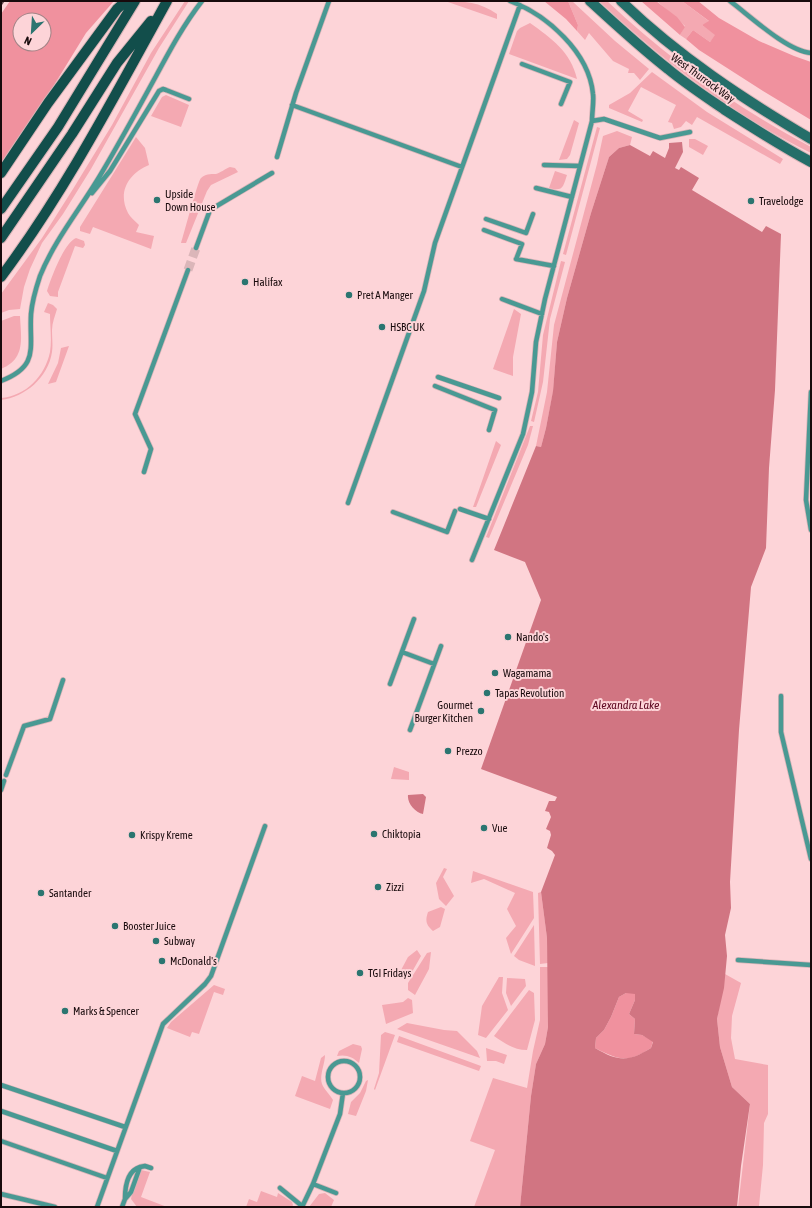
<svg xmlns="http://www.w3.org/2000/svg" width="812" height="1208" viewBox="0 0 812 1208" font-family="'Asap Condensed',sans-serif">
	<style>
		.green { fill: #f4a9b2 }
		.forest { fill: #f0919e; fill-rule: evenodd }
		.water { fill: #d17582; fill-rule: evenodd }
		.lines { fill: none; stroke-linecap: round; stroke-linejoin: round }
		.street-tunnel { stroke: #dbb6b9; stroke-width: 9; stroke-dasharray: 9 4.5; stroke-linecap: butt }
		.lane-casing { stroke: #d8b4b7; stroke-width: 6 }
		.secondary-casing { stroke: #d8b4b7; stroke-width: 12 }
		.primary-casing { stroke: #d8b4b7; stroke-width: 12 }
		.lane { stroke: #499993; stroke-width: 4.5 }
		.secondary { stroke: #246e69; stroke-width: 10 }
		.primary { stroke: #124e4b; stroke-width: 10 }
		.rail { stroke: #60494c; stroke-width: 3; stroke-dasharray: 5 5; stroke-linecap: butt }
		.poi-dot { fill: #2b7570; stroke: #fdd4d8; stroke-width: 1.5 }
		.labels { text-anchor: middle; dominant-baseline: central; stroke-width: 4; stroke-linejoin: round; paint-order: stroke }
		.street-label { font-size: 11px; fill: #180a0c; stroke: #fdd4d8 }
		.poi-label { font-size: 11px; fill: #180a0c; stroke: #fdd4d8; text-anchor: start }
		.water-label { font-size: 12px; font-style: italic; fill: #5c051f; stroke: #fdd4d8 }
	</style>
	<rect width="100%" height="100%" fill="#fdd4d8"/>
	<!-- green -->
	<path class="green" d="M 185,1 L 189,1 L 159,48 L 91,169 L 63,214 L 42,243 L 30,269 L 24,287 L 20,309 L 9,310 L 1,313 L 1,294 L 42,238 L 73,189 L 112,125 L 151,53 Z
		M 445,1 C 464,1 480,2 497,14 L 497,19 Z
		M 568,1 L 572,1 L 615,41 L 649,69 L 640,80 L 634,73 L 628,73 L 629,69 L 613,61 L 589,33 L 585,40 L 577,31 L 578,25 Z
		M 599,1 L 607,1 C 668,59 737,108 811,147 L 811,153 C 733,115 662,60 599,1 Z
		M 657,1 L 682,1 L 710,22 L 702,25 L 716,35 L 710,42 L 693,30 L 686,39 L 680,35 L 685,26 Z
		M 530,23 C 551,38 571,52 577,79 L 509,54 L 517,31 L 520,28 Z
		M 652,72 L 707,112 L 783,159 L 780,164 L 697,117 L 692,125 L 686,121 L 681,127 L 674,129 L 672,123 L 668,122 L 676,105 L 641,87 L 628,111 L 643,120 L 642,122 L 609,108 L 609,105 L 630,93 Z
		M 166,95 L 189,105 L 181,127 L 151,116 L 162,97 Z
		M 574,120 L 579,123 L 570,155 L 567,159 L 559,160 Z
		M 597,127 L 600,128 L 566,255 L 563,254 Z
		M 617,131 L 632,137 L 630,145 L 619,148 L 609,157 L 591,213 L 567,298 L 557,342 L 553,392 L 546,428 L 541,447 L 536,446 L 547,392 L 554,325 L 597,164 L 603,136 Z
		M 136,137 L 145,148 L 149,165 C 129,173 117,192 128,213 C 130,217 135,221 139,225 L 136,232 L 154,236 L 151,249 L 93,227 L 90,234 L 80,231 L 80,227 Z
		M 689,139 L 695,139 L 708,146 L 703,155 L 689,147 Z
		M 230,167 L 235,168 L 238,172 L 211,185 L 207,191 L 186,243 L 181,243 C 184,234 198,180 201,178 C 205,174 210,174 216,174 C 220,173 225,169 230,167 Z
		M 555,171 L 567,175 C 563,187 563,192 549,188 Z
		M 76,238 L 84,241 L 85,245 L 83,248 L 75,246 L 58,292 L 58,297 L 50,296 L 47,291 C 51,278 64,243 76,238 Z
		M 561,261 L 565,262 L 550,319 L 543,382 L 534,422 L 531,421 L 538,392 L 543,335 Z
		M 48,303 L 53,305 L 57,309 C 55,316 52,323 52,330 C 52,338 53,345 52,352 C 48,378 25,397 1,400 L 1,398 C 26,396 45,376 50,352 C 52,340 50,326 50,314 L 44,312 Z
		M 514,309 L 521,314 L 513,357 L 513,376 L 493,369 Z
		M 14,316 L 20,316 C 21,338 26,359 1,369 L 1,321 Z
		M 69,346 L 56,382 L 48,384 L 58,363 L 61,348 Z
		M 530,426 L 533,426 L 528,445 L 489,538 L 486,537 Z
		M 496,441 L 501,445 L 476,507 L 473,507 Z
		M 394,767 L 409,772 L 409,780 L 391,779 Z
		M 444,868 L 447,869 L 443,877 L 454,896 L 446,906 L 439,899 L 436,883 Z
		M 473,871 L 533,892 L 534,918 L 511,954 L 506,938 L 516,926 L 507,909 L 515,893 L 484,879 L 471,883 Z
		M 541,892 L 547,938 L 548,963 L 540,964 L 538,893 Z
		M 441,907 L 445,909 L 440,927 L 433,931 C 426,925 425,921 428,912 Z
		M 534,925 L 535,966 L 519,960 L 514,956 Z
		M 417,950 L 421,956 L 408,979 L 402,977 L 400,972 L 408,957 Z
		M 431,952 L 429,969 L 415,995 L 408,990 L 408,983 L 427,953 Z
		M 540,967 L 548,967 L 548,1027 L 545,1044 L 536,1064 L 531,1096 L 520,1207 L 474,1207 L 495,1150 L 470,1141 L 493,1078 L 527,1088 L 533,1051 L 540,1020 Z
		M 725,974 L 741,983 L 732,1016 L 731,1038 L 735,1059 L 768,1065 L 768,1114 L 764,1123 L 763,1165 L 759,1206 L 766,1207 L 738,1207 L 750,1104 L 732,1087 L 720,1047 L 717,1019 Z
		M 499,977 L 503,977 L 502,993 L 508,1010 L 486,1038 L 478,1035 L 482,1006 Z
		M 507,978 L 525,979 L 526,986 L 511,1006 L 506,993 Z
		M 214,985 L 225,989 L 223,995 L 214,992 L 199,1034 L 192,1032 L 190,1037 L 167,1028 L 171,1022 Z
		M 529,990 L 534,993 L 535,1020 L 527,1050 C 514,1050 504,1043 494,1036 Z
		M 408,998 L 412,1000 L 413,1013 L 386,1024 L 382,1005 L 403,1002 Z
		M 407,1023 L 444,1030 L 457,1031 L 477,1051 L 480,1058 L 397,1029 Z
		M 385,1032 L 395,1035 L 375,1090 L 374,1089 L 379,1073 L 381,1035 Z
		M 399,1036 L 481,1066 L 479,1071 L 397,1042 Z
		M 353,1044 L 361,1046 L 362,1049 L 359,1063 C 353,1057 346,1054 337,1056 L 339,1051 Z
		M 486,1048 L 507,1055 L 504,1064 L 496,1061 L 487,1061 Z
		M 325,1055 C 325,1064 319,1076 322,1084 C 324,1089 330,1095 333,1100 L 330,1109 L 295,1096 L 302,1076 L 315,1081 L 321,1058 Z
		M 368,1080 L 366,1091 L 356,1116 L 348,1114 L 351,1102 L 360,1093 L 366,1081 Z
		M 141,1170 L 150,1172 L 141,1197 L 167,1207 L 137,1207 L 131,1199 L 132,1194 Z
		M 261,1191 L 277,1197 L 278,1193 L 292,1202 L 293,1205 L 292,1207 L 246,1207 L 249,1199 L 257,1202 Z
		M 325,1193 L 334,1200 L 331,1207 L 309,1207 L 319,1194 Z"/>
	<!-- forest -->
	<path class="forest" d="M 10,1 L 114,1 L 86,33 L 48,95 L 1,163 L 1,14 ZM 20,20 L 44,20 L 44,44 L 20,44 Z
		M 544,1 L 568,1 L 578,25 L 577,31 L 566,19 Z
		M 641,1 L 656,1 L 677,17 L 685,27 L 680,35 Z
		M 682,1 L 698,1 L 719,18 L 759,41 L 794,56 L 811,62 L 811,120 L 763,91 L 699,50 L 686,39 L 693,30 L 710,42 L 715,35 L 702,25 L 709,21 Z
		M 626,993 L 635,993 L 635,1000 L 629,1014 L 635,1019 L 634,1034 L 642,1035 L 653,1041 L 651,1048 C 627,1063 621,1061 595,1048 L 596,1038 L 604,1030 L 611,1017 L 619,997 Z"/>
	<!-- water -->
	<path class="water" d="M 682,142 L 683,152 L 675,168 L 679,170 L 681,167 L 699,178 L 692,190 L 762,232 L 766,226 L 781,234 L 775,390 L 769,468 L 766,548 L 751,587 L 739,730 L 730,882 L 731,908 L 725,935 L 727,956 L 724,988 L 717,1019 L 720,1047 L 732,1087 L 750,1104 L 741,1166 L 737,1207 L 520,1207 L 531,1096 L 536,1064 L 545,1044 L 548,1027 L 547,938 L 541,892 L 555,855 L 552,851 L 547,848 L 551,835 L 550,831 L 546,829 L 551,817 L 549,812 L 545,811 L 549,801 L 555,801 L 557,797 L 481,769 L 541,600 L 525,562 L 494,550 L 536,446 L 541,447 L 546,428 L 553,391 L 557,342 L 567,298 L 591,213 L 609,157 L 619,148 L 630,145 L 650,156 L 653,151 L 665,158 L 669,148 L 669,143 ZM 626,993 L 635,994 L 635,1000 L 629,1014 L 635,1019 L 634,1034 L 642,1035 L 653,1042 L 651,1048 C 628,1062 619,1062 595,1048 L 596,1038 L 604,1030 L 611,1017 L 619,997 Z
		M 423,794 L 426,797 L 423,814 C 415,812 407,803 408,795 Z"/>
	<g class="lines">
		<!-- street-tunnel -->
		<path class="street-tunnel" d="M 188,270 L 196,248"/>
		<!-- lane casing -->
		<g class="lane-casing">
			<path id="lane" d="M 730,1 C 750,16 787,51 811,53
				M 522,64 L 570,82 L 561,104
				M 292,105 L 462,167
				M 592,121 L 604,119 L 660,138 L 690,132
				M 277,157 L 296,93 L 329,1
				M 544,165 L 580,166
				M 536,188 L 572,197
				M 92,193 L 110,171 L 159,91 L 163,89 L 166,90 L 189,99
				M 486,219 L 526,233 L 533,214
				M 484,230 L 522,244 L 517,257
				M 196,248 L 210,210 L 272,173
				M 516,259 L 554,266
				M 502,299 L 542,314
				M 438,377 L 499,398
				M 1,381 C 40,366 29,348 31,314 C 32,302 36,288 40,276 C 55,239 81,208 101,174 C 120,142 138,109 156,76 C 170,50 184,24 202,1
				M 435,386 L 495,410 L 489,430
				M 811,392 L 806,500 L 811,530
				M 144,472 L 151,449 L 135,414 L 188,270
				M 348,503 L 424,291 L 435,243 L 520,5
				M 460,509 L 489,519
				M 393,512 L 447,532 L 455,511
				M 472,560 L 523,434 L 532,392 L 536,342 L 545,299 L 592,121 C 592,112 594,102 593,94 C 589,52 547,15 510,1
				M 402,652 L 434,664
				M 390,684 L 414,619
				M 781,696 L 781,732 L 811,859
				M 410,730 L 441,646
				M 6,775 L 24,726 L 50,719 L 63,680
				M 1,790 L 4,781
				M 738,960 L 811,965
				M328 1077a16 16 0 1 1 32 0a16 16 0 1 1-32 0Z
				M 1,1085 L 125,1127
				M 1,1111 L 117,1151
				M 1,1141 L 107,1178
				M 313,1184 L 336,1193
				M 280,1188 L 302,1206
				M 1,1194 L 55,1207
				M 125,1199 C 125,1188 127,1171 140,1167
				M 97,1207 L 163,1024 L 205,984 L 211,976 L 265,826
				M 122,1207 L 125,1199 L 131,1192 L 140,1167 L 145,1166 L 151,1168
				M 302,1207 L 313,1184 L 340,1114 L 343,1093"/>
		</g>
		<!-- secondary casing -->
		<g class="secondary-casing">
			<path id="secondary" d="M 590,1 C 615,24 641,48 668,69 C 686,84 706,97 725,110 C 753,128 781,146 811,162
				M 621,1 C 678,56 743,99 811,139"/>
		</g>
		<!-- primary casing -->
		<g class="primary-casing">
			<path id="primary" d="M 1,173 L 48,103 L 117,9 L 126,1
				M 1,209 L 58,127 L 135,1
				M 1,238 L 72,134 L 117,63 L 151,21
				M 1,277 C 66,190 115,95 167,1"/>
		</g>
		<!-- lane -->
		<use href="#lane" class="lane"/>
		<!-- secondary -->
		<use href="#secondary" class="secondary"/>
		<!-- primary -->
		<use href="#primary" class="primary"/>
		<!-- rail -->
		<path class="rail" d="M 1,4 L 3,1"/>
	</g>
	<!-- markers -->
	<g class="poi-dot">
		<circle cx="157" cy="200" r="4"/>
		<circle cx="751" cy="201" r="4"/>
		<circle cx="245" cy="282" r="4"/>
		<circle cx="349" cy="295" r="4"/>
		<circle cx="382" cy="327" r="4"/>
		<circle cx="508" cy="637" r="4"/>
		<circle cx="495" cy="673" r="4"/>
		<circle cx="487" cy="693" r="4"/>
		<circle cx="481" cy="711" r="4"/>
		<circle cx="448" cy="751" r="4"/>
		<circle cx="484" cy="828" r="4"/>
		<circle cx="374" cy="834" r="4"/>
		<circle cx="132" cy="835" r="4"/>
		<circle cx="378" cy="887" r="4"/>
		<circle cx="41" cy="893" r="4"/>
		<circle cx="115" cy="926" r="4"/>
		<circle cx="156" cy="941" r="4"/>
		<circle cx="162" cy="961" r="4"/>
		<circle cx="360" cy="973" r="4"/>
		<circle cx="65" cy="1011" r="4"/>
	</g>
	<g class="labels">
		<!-- street labels -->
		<g class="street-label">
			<text transform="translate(703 78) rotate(36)">West Thurrock Way</text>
		</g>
		<!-- poi labels -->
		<g class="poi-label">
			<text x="165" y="194">Upside<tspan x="165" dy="13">Down House</tspan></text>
			<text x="759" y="201">Travelodge</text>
			<text x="253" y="282">Halifax</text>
			<text x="357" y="295">Pret A Manger</text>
			<text x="390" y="327">HSBC UK</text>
			<text x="516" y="637">Nando's</text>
			<text x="503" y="673">Wagamama</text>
			<text x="495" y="693">Tapas Revolution</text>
			<text x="473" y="705" text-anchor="end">Gourmet<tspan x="473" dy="13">Burger Kitchen</tspan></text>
			<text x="456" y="751">Prezzo</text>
			<text x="492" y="828">Vue</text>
			<text x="382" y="834">Chiktopia</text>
			<text x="140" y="835">Krispy Kreme</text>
			<text x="386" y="887">Zizzi</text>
			<text x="49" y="893">Santander</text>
			<text x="123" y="926">Booster Juice</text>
			<text x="164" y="941">Subway</text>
			<text x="170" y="961">McDonald's</text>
			<text x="368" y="973">TGI Fridays</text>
			<text x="73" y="1011">Marks &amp; Spencer</text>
		</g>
		<!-- water labels -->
		<g class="water-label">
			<text x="626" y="705">Alexandra Lake</text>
		</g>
	</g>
	<!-- border -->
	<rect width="812" height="1208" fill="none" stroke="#180a0c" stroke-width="4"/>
	<!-- north arrow -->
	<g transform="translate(32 32) rotate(205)"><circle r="19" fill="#fdd4d8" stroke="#a18386"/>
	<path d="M0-3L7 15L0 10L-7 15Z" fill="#2b7570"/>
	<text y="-6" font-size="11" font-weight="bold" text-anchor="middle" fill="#180a0c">N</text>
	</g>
</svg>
